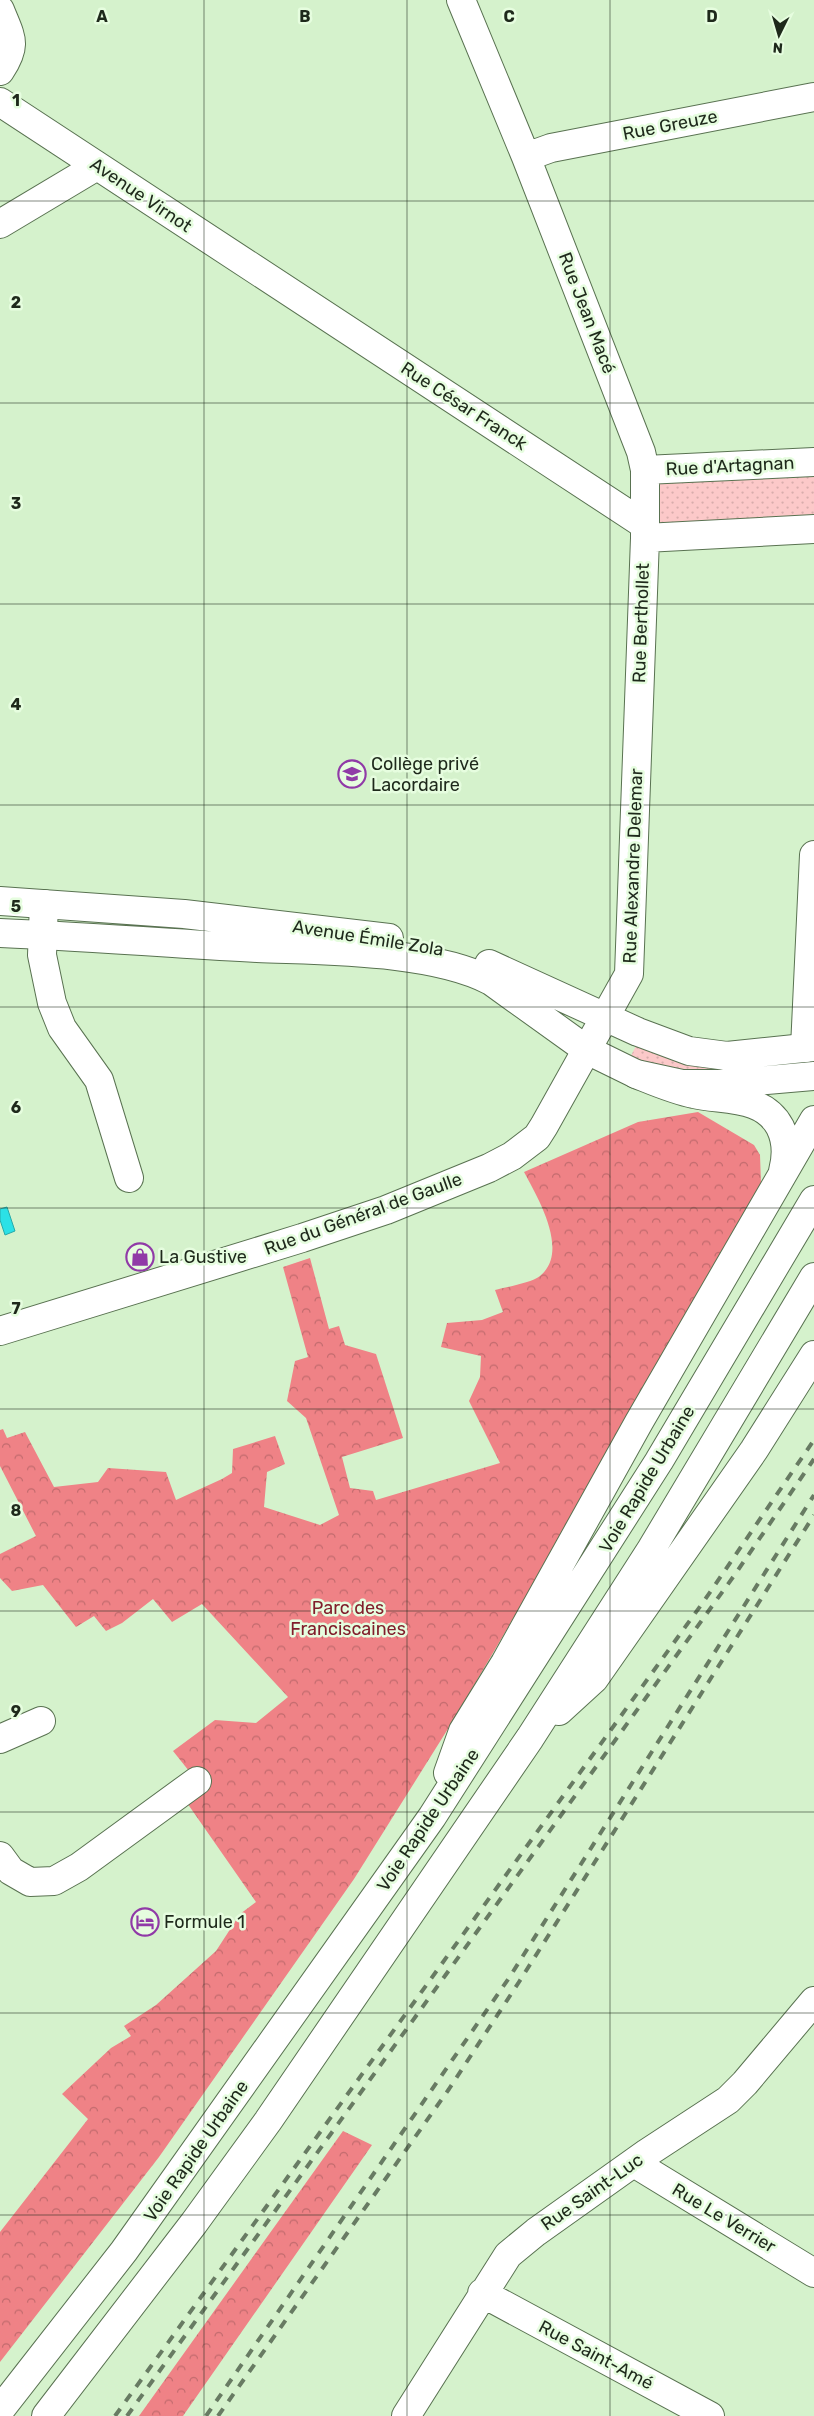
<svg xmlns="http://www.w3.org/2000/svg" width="814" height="2416" viewBox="0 0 814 2416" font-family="Rubik,sans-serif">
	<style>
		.grass { fill: url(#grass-dots) }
		.forest { fill: url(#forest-crowns) }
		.water { fill: #2be1e6; stroke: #27aaa9 }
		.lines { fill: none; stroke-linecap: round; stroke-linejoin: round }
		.minor-casing { stroke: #597251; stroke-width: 30 }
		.major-casing { stroke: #597251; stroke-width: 30 }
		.highway-casing { stroke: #597251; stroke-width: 30 }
		.minor { stroke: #fff; stroke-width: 28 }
		.major { stroke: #fff; stroke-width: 28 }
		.highway { stroke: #fff; stroke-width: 28 }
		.rail { stroke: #687b63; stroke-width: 4; stroke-dasharray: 9 9; stroke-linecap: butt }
		.grid { fill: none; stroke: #1e291b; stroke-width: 1; stroke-opacity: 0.55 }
		.labels { text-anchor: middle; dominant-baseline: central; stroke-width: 5; stroke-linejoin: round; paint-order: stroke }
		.street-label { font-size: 18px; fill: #1e291b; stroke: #e6fddf }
		.poi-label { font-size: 18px; fill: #1e291b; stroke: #e6fddf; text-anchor: start }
		.park-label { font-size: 18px; fill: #801e2b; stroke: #e6fddf }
		.grid-label { font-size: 16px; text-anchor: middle; font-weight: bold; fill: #1e291b; stroke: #e6fddf; stroke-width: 5; stroke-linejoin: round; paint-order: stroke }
	</style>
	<defs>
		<pattern id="grass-dots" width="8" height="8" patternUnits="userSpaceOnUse" patternTransform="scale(1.25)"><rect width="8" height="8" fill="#fcc9c9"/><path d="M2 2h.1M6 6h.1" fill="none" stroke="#d8adac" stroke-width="1.8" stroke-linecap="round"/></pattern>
		<pattern id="forest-crowns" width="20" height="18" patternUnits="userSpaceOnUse" patternTransform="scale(1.25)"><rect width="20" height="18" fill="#ef8286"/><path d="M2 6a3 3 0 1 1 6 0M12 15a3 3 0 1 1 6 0" fill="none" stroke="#c16a6d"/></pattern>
	</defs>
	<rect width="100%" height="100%" fill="#d5f2cc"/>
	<!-- grass -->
	<path class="grass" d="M 814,475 L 814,519 L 659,523 L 656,521 L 656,487 L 659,483 Z
		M 636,1046 L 682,1061 L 769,1065 L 701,1075 L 627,1063 Z"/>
	<!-- forest -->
	<path class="forest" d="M 698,1112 L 754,1145 L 760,1155 L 761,1183 L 576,1512 L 451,1724 L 354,1879 L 159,2157 L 0,2362 L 0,2232 L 88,2119 L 62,2094 L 111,2048 L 131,2036 L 124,2026 L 156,2005 L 216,1951 L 240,1914 L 256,1902 L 185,1800 L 197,1781 L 173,1751 L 215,1720 L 256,1723 L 288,1697 L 202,1604 L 172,1622 L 153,1599 L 122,1623 L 106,1631 L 94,1616 L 76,1627 L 43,1585 L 12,1591 L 0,1578 L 0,1554 L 36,1536 L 0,1466 L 0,1430 L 3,1429 L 7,1438 L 25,1432 L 54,1487 L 98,1482 L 108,1468 L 166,1472 L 176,1500 L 222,1479 L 232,1473 L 233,1449 L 275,1436 L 285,1464 L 267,1472 L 264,1507 L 320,1525 L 339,1515 L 306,1418 L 287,1401 L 295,1361 L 308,1357 L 283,1267 L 310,1258 L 329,1329 L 339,1326 L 345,1345 L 376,1354 L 403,1438 L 342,1457 L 350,1488 L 373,1491 L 376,1500 L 500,1463 L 469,1401 L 480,1377 L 481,1356 L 441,1347 L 447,1323 L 482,1320 L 503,1312 L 495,1290 C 506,1287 531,1283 540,1276 C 570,1252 538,1198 524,1172 L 638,1122 Z
		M 343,2131 L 372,2145 L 183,2416 L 139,2416 Z"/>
	<!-- water -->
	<path class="water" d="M 7,1207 L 15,1231 L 5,1235 L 0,1220 L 0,1209 Z"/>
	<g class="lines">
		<!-- minor casing -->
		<g class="minor-casing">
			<path id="minor" d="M 0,10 C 11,38 18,44 0,71
				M 0,102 L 645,525
				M 526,157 L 551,148 L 814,97
				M 0,224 L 97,166
				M 645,470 L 814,462
				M 645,538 L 814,529
				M 44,904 L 42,955 L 52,1003 L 62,1028 L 99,1080 L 129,1178
				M 805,1048 L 814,855
				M 0,1331 L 302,1238 L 386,1210 L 489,1168 L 512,1156 L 537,1137 L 544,1126 L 629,974 L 645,538 L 645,470 L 641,452 L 526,157 L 461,0
				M 0,1739 L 41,1721
				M 0,1856 L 11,1871 L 30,1882 L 54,1881 L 79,1867 L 197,1781
				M 634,2163 L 814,2273
				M 482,2293 L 710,2416
				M 406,2416 L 508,2255 L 536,2232 L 647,2153 L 728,2100 L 745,2083 L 814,2001"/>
		</g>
		<!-- major casing -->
		<g class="major-casing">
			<path id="major" d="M 0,901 L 184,914 L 389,938
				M 0,933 C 86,937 171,943 257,948 C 325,951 432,950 491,981 L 587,1050 L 636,1074 L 682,1084 L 721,1084 L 814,1076
				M 489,964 L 638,1032 L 689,1051 L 727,1056 L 814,1047"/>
		</g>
		<!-- highway casing -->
		<g class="highway-casing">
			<path id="highway" d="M 636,1074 C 656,1082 674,1090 694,1094 C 724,1101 763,1095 780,1127 C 787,1141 787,1156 783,1171
				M 559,1711 L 594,1679 L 754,1450 L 814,1355
				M 448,1773 L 463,1731 L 505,1663 L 639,1422 L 814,1120
				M 0,2410 L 124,2251 L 432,1817 L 659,1461 L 814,1200
				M 46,2416 L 194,2223 L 268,2121 L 530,1738 L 652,1548 L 814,1277"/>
		</g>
		<!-- minor -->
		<use href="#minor" class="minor"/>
		<!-- major -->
		<use href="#major" class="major"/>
		<!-- highway -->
		<use href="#highway" class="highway"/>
		<!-- rail -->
		<path class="rail" d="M 115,2416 L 704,1601 L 814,1440
			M 127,2416 L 736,1573 L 814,1459
			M 206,2416 L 509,1978 L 814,1495
			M 218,2416 L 449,2089 L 519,1982 L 814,1515"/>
	</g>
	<!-- grid -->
	<path class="grid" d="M 204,0 L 204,2416M 407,0 L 407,2416M 610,0 L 610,2416M 0,201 L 814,201M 0,403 L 814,403M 0,604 L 814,604M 0,805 L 814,805M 0,1007 L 814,1007M 0,1208 L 814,1208M 0,1409 L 814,1409M 0,1611 L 814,1611M 0,1812 L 814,1812M 0,2013 L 814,2013M 0,2215 L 814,2215"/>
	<!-- icons -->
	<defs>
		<g id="school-ring" transform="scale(1.4375)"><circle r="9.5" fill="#e6fddf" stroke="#903aa7" stroke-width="1.5"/><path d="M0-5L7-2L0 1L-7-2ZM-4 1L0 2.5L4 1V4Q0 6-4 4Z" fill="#903aa7"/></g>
		<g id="shop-ring" transform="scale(1.4375)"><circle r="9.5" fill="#e6fddf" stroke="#903aa7" stroke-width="1.5"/><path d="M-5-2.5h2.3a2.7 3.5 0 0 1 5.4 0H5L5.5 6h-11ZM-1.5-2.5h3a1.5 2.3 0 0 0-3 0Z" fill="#903aa7"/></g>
		<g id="hotel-ring" transform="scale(1.4375)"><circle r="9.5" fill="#e6fddf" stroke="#903aa7" stroke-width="1.5"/><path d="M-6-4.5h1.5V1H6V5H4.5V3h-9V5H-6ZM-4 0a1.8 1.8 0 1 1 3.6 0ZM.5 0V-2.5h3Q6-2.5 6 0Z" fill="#903aa7"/></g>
	</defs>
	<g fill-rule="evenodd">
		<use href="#school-ring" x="352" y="774"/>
		<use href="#shop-ring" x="140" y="1257"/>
		<use href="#hotel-ring" x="145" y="1922"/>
	</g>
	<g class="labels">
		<!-- street labels -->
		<g class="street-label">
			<text transform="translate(670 125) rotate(-11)">Rue Greuze</text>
			<text transform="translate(141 195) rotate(34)">Avenue Virnot</text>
			<text transform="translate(587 313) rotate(69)">Rue Jean Macé</text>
			<text transform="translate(464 406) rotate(33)">Rue César Franck</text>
			<text transform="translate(730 466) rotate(-3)">Rue d'Artagnan</text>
			<text transform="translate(641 623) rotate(-88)">Rue Berthollet</text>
			<text transform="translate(633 866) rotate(-88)">Rue Alexandre Delemar</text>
			<text transform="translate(368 938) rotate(9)">Avenue Émile Zola</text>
			<text transform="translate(363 1214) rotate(-20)">Rue du Général de Gaulle</text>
			<text transform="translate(647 1479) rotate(-59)">Voie Rapide Urbaine</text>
			<text transform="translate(428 1820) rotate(-56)">Voie Rapide Urbaine</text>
			<text transform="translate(196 2151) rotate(-55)">Voie Rapide Urbaine</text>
			<text transform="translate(592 2192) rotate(-35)">Rue Saint-Luc</text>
			<text transform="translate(724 2218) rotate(31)">Rue Le Verrier</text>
			<text transform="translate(596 2355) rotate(28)">Rue Saint-Amé</text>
		</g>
		<!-- poi labels -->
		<g class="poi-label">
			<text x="371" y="764">Collège privé<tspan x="371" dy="21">Lacordaire</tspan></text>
			<text x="159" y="1257">La Gustive</text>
			<text x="164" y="1922">Formule 1</text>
		</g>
		<!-- park labels -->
		<g class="park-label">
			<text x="348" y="1608">Parc des<tspan x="348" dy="21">Franciscaines</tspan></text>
		</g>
	</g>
	<g class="grid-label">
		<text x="102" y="22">A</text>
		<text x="305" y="22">B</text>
		<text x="509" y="22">C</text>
		<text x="712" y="22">D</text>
		<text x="16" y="106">1</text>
		<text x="16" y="308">2</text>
		<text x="16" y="509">3</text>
		<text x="16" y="710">4</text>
		<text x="16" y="912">5</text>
		<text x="16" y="1113">6</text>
		<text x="16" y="1314">7</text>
		<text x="16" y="1516">8</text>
		<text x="16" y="1717">9</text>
	</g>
	<!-- north arrow -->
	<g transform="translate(779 35) rotate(185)" stroke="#e6fddf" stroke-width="4" paint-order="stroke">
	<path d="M0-4L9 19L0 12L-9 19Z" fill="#1e291b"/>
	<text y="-8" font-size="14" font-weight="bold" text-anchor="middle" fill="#1e291b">N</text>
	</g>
</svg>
